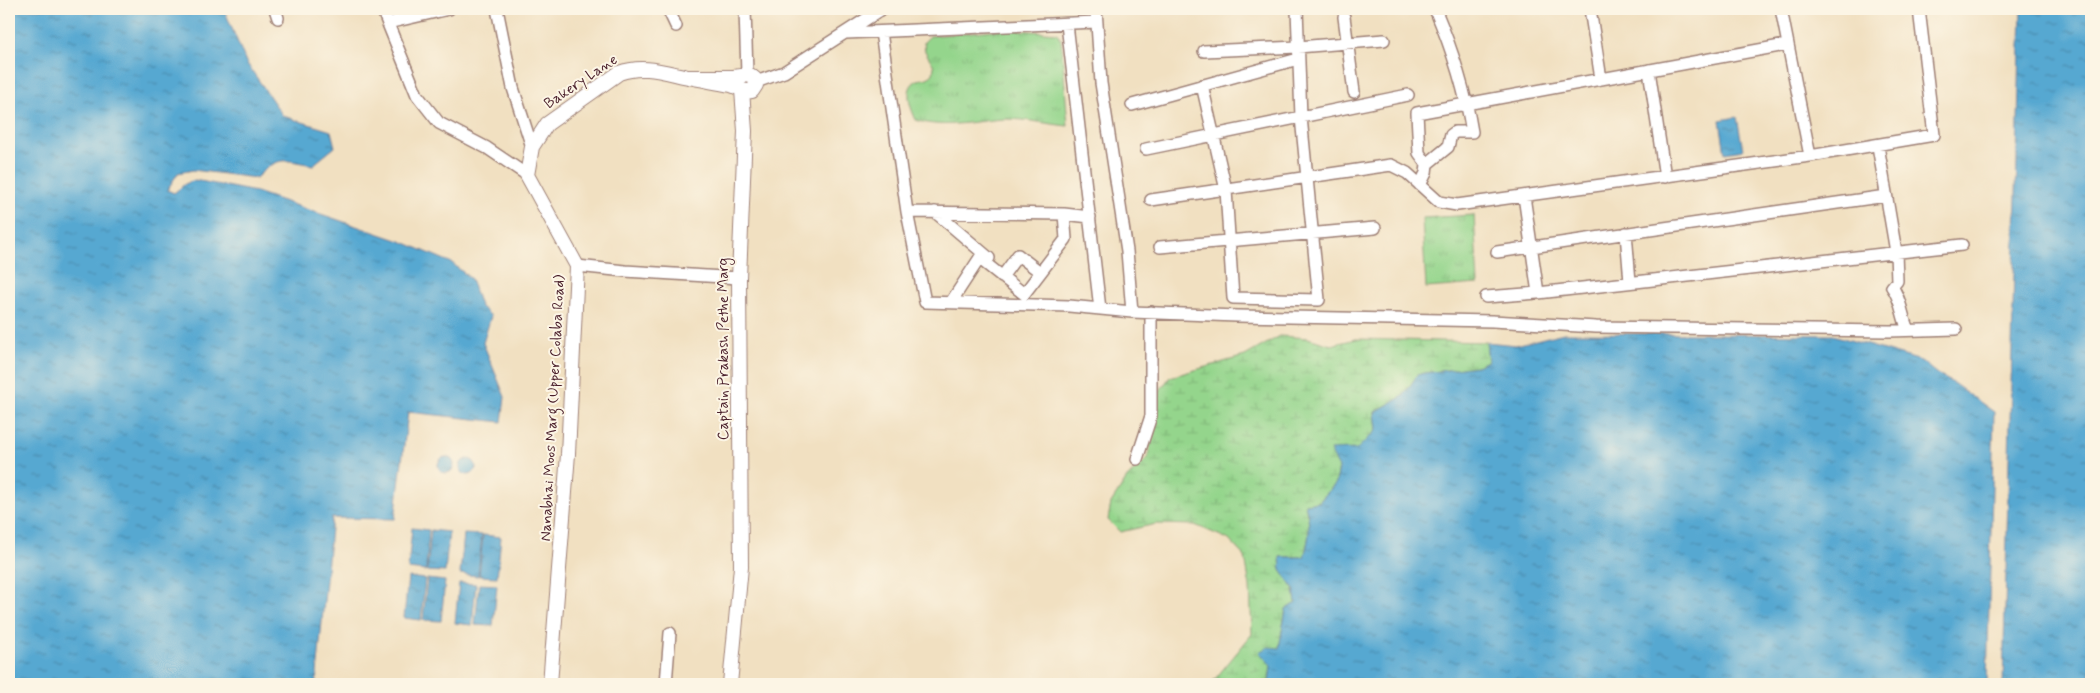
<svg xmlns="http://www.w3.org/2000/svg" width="2100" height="693" viewBox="0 0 2100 693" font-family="Mynerve,sans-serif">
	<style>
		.grass { fill: url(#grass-tufts); stroke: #6f7a5c }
		.wetland { fill: url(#wetland-marsh); stroke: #6f7a5c }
		.water { fill: url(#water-ripples); stroke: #50647e }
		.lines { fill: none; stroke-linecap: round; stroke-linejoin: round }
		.minor-casing { stroke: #9e8076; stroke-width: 14 }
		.major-casing { stroke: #9e8076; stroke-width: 16 }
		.minor { stroke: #fff; stroke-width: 11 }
		.major { stroke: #fff; stroke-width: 14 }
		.labels { text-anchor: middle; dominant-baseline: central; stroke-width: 4; stroke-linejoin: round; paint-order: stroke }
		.street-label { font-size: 15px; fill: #4a1f2b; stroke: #fcf5e5 }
	</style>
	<defs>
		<pattern id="grass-tufts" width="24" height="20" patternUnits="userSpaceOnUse" patternTransform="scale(1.25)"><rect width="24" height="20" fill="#94d58c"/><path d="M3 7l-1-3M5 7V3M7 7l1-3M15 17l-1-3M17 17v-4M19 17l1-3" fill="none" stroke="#81b679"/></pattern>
		<pattern id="wetland-marsh" width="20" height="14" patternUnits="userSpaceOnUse" patternTransform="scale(1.25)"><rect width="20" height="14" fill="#94d58c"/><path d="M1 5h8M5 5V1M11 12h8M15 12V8" fill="none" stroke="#81b679"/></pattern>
		<pattern id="water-ripples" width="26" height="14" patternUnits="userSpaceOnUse" patternTransform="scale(1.25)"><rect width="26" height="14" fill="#56a8d1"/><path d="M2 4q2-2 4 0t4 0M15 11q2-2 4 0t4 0" fill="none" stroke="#4988aa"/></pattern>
	</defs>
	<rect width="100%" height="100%" fill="#fcf5e5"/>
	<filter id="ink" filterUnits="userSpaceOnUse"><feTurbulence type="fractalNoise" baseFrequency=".02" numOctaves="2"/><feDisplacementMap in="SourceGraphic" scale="10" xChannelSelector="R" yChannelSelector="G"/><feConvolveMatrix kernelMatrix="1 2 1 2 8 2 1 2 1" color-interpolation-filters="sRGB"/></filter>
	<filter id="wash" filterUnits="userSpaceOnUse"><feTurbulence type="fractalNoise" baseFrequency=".0096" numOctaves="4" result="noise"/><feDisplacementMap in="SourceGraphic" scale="20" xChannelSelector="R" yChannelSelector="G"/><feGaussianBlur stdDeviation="1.12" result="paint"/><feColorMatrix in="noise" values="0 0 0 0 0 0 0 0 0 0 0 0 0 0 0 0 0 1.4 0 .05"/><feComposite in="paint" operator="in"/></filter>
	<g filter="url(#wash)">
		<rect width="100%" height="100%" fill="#f1e0c1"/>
		<!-- grass -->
		<path class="grass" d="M 1005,29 L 1057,33 L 1061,40 L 1062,48 L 1068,126 C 1048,124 1026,119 1006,119 C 977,120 944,130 916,120 C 911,109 902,87 918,80 C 925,78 926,80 933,74 L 934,66 L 925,51 L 924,42 L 930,36 Z
			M 1474,215 L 1478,284 L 1426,288 L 1422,218 Z"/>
		<!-- wetland -->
		<path class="wetland" d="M 1280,336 L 1308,338 L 1331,345 L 1356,339 L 1486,342 L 1488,361 L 1477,366 L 1418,374 L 1403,396 L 1375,412 L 1377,430 L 1339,468 L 1336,483 L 1319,502 L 1305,504 C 1311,525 1310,537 1304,557 L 1280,557 L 1281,570 L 1294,589 L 1296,603 L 1286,609 L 1279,649 L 1271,665 L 1269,684 L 1211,684 L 1252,634 L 1250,587 L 1245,557 L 1228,539 L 1195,525 L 1156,524 L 1120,532 L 1108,520 L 1111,503 L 1127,478 L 1148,458 L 1160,390 L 1170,377 L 1245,356 Z"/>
		<!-- water -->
		<path class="water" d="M 9,9 L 224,9 L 246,62 L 283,116 L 331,131 L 335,147 L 313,165 C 284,160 279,155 256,178 L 193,170 L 178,173 L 167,190 L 174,193 L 185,184 L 195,180 L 256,192 L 403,242 L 452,263 L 471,279 L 480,306 L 491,316 L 483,343 L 505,397 L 502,422 L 408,412 L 395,519 L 332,518 L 316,684 L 9,684 Z
			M 2021,9 L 2091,9 L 2091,684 L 2003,684 Z
			M 1737,117 L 1743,150 L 1725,153 L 1720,120 Z
			M 1564,333 L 1833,335 L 1921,361 L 1937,374 L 1953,383 L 1994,412 L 1987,684 L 1269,684 L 1271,665 L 1259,652 L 1268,647 L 1279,648 L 1286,609 L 1296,603 L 1294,589 L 1281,570 L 1280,557 L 1304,557 C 1310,536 1311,525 1305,504 L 1319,502 L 1336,483 L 1339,468 L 1330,450 L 1357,449 L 1377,430 L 1375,412 L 1403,396 L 1418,374 L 1477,366 L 1488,361 L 1486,342 L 1516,345 Z
			M438 465a8 8 0 1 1 16 0a8 8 0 1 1-16 0Z
			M460 467a8 8 0 1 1 16 0a8 8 0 1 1-16 0Z
			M 412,528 L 429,530 L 426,571 L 408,569 Z
			M 431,530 L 449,532 L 445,572 L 427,571 Z
			M 464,534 L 482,535 L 478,576 L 460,574 Z
			M 483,535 L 501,537 L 497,577 L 479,576 Z
			M 408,577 L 425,579 L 421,620 L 404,618 Z
			M 427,579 L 445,581 L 441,621 L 423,620 Z
			M 459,583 L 476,584 L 472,625 L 455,623 Z
			M 479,584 L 497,585 L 493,626 L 475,625 Z"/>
	</g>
	<g filter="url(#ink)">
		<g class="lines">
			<!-- minor casing -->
			<g class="minor-casing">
				<path id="minor" d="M 275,9 L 278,18
					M 382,9 L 417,95 L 439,123 L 487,148 L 527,175
					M 497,9 L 513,88 L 532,147
					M 668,9 L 676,26
					M 745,9 L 747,74
					M 1096,9 L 1101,83 L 1127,251 L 1132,312
					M 1590,9 L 1601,79
					M 1781,9 L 1810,156
					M 1344,17 L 1354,92
					M 388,23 L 449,9
					M 1067,24 L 1100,309
					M 881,32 L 907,212 L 1064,214 L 1090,217
					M 846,33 L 1096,22
					M 1204,51 L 1298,47 L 1384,40
					M 1649,70 L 1665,177
					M 756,82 L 784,72 L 882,9
					M 1202,85 L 1226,190 L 1233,298 L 1319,300 L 1301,117 L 1297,9
					M 1132,105 L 1298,59
					M 1878,146 L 1896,252 L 1897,281 L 1892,287 C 1901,298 1902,317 1908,330
					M 1146,149 L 1408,95
					M 1427,164 L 1419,153 L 1417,113 L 1786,45
					M 1420,185 L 1426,173 L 1427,164 L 1448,147 L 1451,135 L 1455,132 L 1472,132 C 1465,89 1452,49 1435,9
					M 1524,196 L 1538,293
					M 1151,200 L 1391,165 L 1407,173 L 1439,202 L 1457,205 L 1810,156 L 1934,135 L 1919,9
					M 907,212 L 925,302 L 1069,306 L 1132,312 L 1237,316 L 1492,321 L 1596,327 L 1889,331 L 1956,329
					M 935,212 L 989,258 L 985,263 L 1024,294 L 1066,239 L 1064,214
					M 1626,233 L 1630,282
					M 1160,247 L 1375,228
					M 1497,252 L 1886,196
					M 577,266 L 625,271 L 739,278
					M 1002,277 L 1018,255 L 1040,272
					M 1486,297 L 1538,293 L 1962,245
					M 951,302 L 983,253
					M 1137,459 L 1151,416 L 1151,312
					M 666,684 L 670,633"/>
			</g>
			<!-- major casing -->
			<g class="major-casing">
				<path id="major" d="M 550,684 L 568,454 L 577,266 L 527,175 L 532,147 L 547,124 L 619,73 C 643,64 664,72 688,77 C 702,80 717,82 731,85 C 739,87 744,93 752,91 L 756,85 L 755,79 L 750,75 L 733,77 L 689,77
					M 730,684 L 741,567 L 739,278 L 745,131 L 742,90"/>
			</g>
			<!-- minor -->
			<use href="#minor" class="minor"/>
			<!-- major -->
			<use href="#major" class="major"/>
		</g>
	</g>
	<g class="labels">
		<!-- street labels -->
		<g class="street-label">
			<text transform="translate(581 82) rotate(-34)">Bakery Lane</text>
			<text transform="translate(724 349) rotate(-90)">Captain Prakash Pethe Marg</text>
			<text transform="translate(553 408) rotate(-87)">Nanabhai Moos Marg (Upper Colaba Road)</text>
		</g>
	</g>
	<!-- margin -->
	<rect width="2100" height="693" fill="none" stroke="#fcf5e5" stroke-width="30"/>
</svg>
